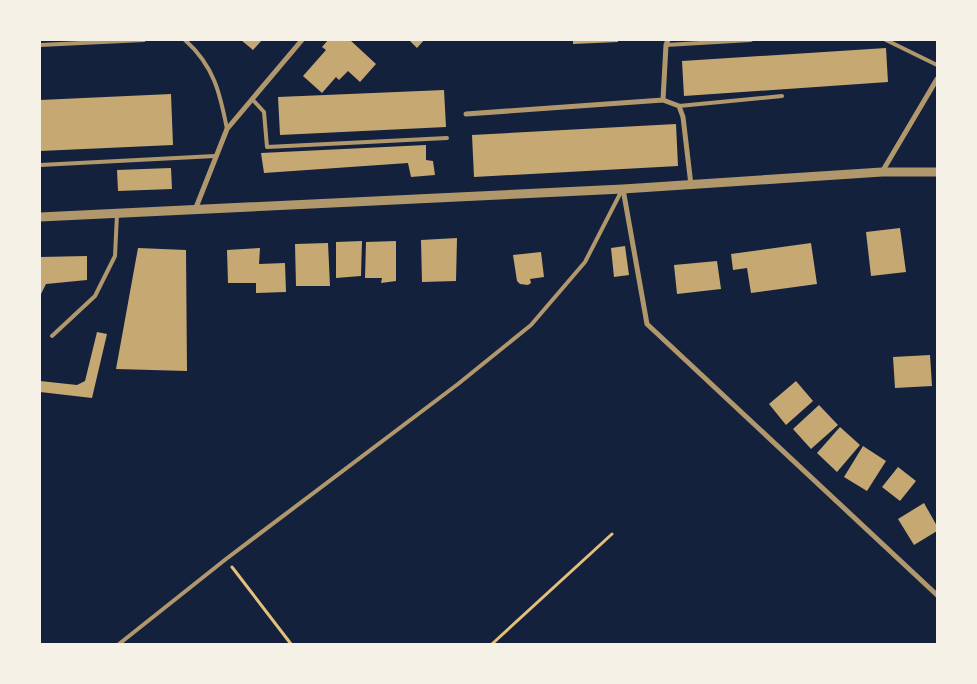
<svg xmlns="http://www.w3.org/2000/svg" width="977" height="684" viewBox="0 0 977 684" font-family="Signika,sans-serif">
	<style>
		.building { fill: #c6a872 }
		.lines { fill: none; stroke-linecap: round; stroke-linejoin: round }
		.path { stroke: #e5c07b; stroke-width: 3 }
		.service { stroke: #b1986c; stroke-width: 4 }
		.minor { stroke: #b1986c; stroke-width: 5 }
		.tertiary { stroke: #b1986c; stroke-width: 9 }
	</style>
	<rect width="100%" height="100%" fill="#14213d"/>
	<!-- building -->
	<path class="building" d="M 241,40 L 262,40 L 253,50 Z
		M 328,40 L 350,40 L 376,64 L 360,82 L 348,71 L 339,80 L 336,77 L 322,93 L 303,76 L 326,50 L 322,47 Z
		M 409,40 L 424,40 L 417,48 Z
		M 573,40 L 618,40 L 618,42 L 573,44 Z
		M 886,48 L 888,82 L 684,96 L 682,61 Z
		M 444,90 L 446,127 L 280,135 L 278,97 Z
		M 171,94 L 173,145 L 40,151 L 40,100 Z
		M 676,124 L 678,166 L 474,177 L 472,135 Z
		M 426,145 L 426,160 L 433,161 L 435,175 L 411,177 L 408,163 L 264,173 L 261,153 Z
		M 171,168 L 172,189 L 118,191 L 117,170 Z
		M 900,228 L 906,272 L 871,276 L 866,232 Z
		M 457,238 L 456,281 L 422,282 L 421,240 Z
		M 362,241 L 361,276 L 336,278 L 336,242 Z
		M 396,241 L 396,281 L 381,283 L 382,278 L 365,278 L 366,242 Z
		M 328,243 L 330,286 L 296,286 L 295,244 Z
		M 811,243 L 817,284 L 751,293 L 747,268 L 733,270 L 731,254 Z
		M 625,246 L 629,275 L 614,277 L 611,248 Z
		M 138,248 L 186,250 L 187,371 L 116,369 Z
		M 260,248 L 259,264 L 285,263 L 286,292 L 256,293 L 256,283 L 228,283 L 227,250 Z
		M 541,252 L 544,277 L 530,279 L 531,283 L 528,285 L 520,284 L 517,281 L 513,255 Z
		M 87,256 L 87,280 L 46,284 L 40,296 L 40,257 Z
		M 717,261 L 721,289 L 677,294 L 674,265 Z
		M 97,332 L 107,334 L 92,398 L 40,392 L 40,381 L 77,385 L 85,381 Z
		M 930,355 L 932,386 L 895,388 L 893,357 Z
		M 796,381 L 813,401 L 786,425 L 769,404 Z
		M 819,405 L 838,425 L 811,449 L 793,429 Z
		M 840,427 L 860,445 L 837,472 L 817,453 Z
		M 863,446 L 886,461 L 867,491 L 844,477 Z
		M 898,467 L 916,481 L 900,501 L 882,487 Z
		M 924,503 L 937,526 L 937,531 L 914,545 L 898,519 Z"/>
	<g class="lines">
		<!-- path -->
		<path class="path" d="M 232,567 L 291,644
			M 492,644 L 612,534"/>
		<!-- service -->
		<path class="service" d="M 185,40 C 214,66 220,93 227,129
			M 886,40 L 937,65
			M 40,45 L 144,40
			M 666,45 L 751,40
			M 253,100 L 264,112 L 267,147 L 447,138
			M 679,106 L 782,96
			M 40,165 L 215,156
			M 52,336 L 95,296 L 115,256 L 117,214
			M 119,644 L 226,559 L 458,384 L 531,325 L 585,262 L 622,190"/>
		<!-- minor -->
		<path class="minor" d="M 668,40 L 666,45 L 663,100 L 679,106 L 683,117 L 691,185
			M 466,114 L 663,100
			M 882,172 L 937,79
			M 623,189 L 647,324 L 937,595
			M 195,210 L 227,129 L 302,40"/>
		<!-- tertiary -->
		<path class="tertiary" d="M 40,217 L 623,189 L 882,172 L 937,172"/>
	</g>
	<!-- border -->
	<rect width="977" height="684" fill="none" stroke="#f6f1e7" stroke-width="82"/>
</svg>
